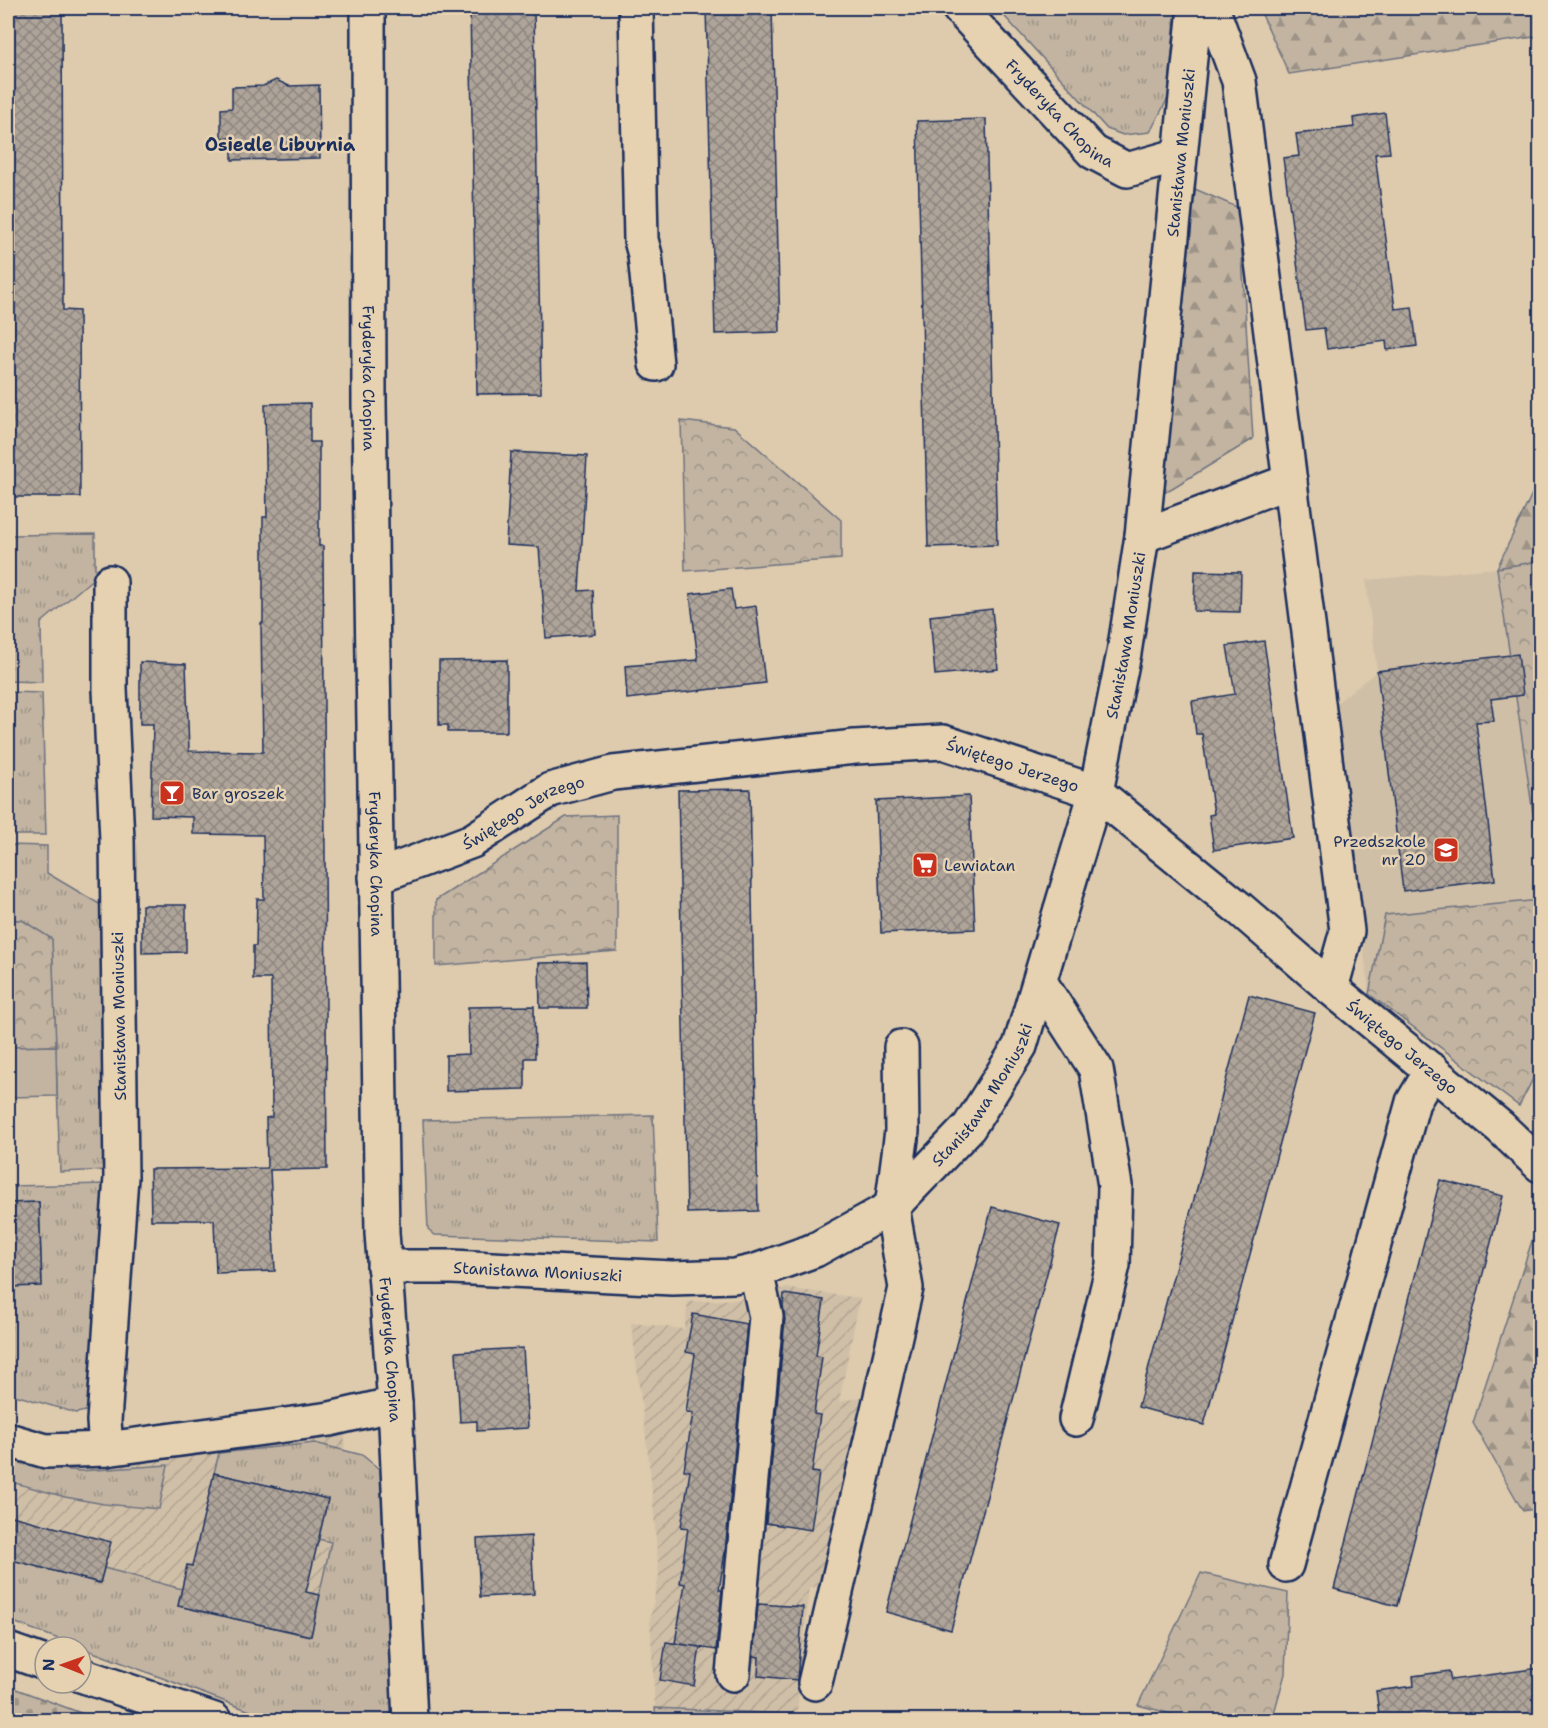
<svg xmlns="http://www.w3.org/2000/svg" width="1548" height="1728" viewBox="0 0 1548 1728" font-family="'Shantell Sans',sans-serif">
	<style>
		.built { fill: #d0bfa7 }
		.industrial { fill: url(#industrial-furrows) }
		.grass { fill: url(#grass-tufts); stroke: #6e7280; stroke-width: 1.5 }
		.forest { fill: url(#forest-firs); stroke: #6e7280; stroke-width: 1.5 }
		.cemetery { fill: url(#cemetery-stones); stroke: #6e7280; stroke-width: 1.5 }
		.park { fill: url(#park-crowns); stroke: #6e7280; stroke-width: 1.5 }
		.pitch { fill: #c2b4a1; stroke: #6e7280; stroke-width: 1.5 }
		.building { fill: url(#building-cross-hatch); stroke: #1b2f5e; stroke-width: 1.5 }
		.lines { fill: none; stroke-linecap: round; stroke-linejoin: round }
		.minor-casing { stroke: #1b2f5e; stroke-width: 38 }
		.minor { stroke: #e6d2b0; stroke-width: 33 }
		.labels { text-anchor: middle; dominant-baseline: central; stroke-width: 5; stroke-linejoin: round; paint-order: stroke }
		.street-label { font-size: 16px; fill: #1b2f5e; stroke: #e6d2b0 }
		.poi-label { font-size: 16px; fill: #1b2f5e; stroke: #e6d2b0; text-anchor: start }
		.neighbourhood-label { font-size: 18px; font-weight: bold; fill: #1b2f5e; stroke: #e6d2b0 }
	</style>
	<defs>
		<pattern id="industrial-furrows" width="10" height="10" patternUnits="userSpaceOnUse" patternTransform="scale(1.5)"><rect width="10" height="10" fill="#d0bfa7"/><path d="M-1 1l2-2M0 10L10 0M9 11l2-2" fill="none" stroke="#b2a492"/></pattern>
		<pattern id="grass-tufts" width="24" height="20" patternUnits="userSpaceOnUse" patternTransform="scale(1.5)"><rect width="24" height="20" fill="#c2b4a1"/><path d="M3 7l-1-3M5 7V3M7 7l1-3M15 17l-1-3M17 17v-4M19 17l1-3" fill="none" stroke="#9d9386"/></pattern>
		<pattern id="forest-firs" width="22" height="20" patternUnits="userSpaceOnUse" patternTransform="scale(1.5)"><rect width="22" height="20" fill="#c2b4a1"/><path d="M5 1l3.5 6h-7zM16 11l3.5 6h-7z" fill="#9d9386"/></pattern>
		<pattern id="cemetery-stones" width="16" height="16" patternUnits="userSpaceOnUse" patternTransform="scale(1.5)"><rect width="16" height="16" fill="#c2b4a1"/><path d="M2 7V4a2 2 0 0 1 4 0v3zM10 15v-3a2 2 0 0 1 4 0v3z" fill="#9d9386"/></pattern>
		<pattern id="park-crowns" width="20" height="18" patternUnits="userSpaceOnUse" patternTransform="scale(1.5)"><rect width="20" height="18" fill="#c2b4a1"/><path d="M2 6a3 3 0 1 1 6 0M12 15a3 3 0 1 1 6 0" fill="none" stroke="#9d9386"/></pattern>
		<pattern id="building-cross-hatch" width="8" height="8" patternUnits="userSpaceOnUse" patternTransform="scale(1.5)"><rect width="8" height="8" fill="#aea499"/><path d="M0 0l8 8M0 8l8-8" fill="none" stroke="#8d8680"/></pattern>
	</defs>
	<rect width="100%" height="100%" fill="#decbad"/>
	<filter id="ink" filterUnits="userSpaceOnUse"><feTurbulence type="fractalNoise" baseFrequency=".0167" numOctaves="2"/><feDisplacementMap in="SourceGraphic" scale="12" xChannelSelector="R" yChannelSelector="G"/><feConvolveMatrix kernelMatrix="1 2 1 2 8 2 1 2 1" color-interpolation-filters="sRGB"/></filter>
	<g filter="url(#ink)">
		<!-- built -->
		<path class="built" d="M 1540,561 L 1540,1065 L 1519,1106 L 1369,994 L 1334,705 L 1377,671 L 1366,580 L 1497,568 Z"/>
		<!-- industrial -->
		<path class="industrial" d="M 785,1288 L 860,1298 L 839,1402 L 865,1396 L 829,1588 L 809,1587 L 797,1714 L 655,1708 L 650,1619 L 659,1575 L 650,1470 L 631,1323 L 684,1329 L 688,1302 L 740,1299 Z
			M 289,1432 L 345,1435 L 342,1524 L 320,1656 L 8,1571 L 8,1445 Z"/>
		<!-- grass -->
		<path class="grass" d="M 997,8 L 1176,8 L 1168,98 L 1150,132 L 1123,135 L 1107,129 Z
			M 95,534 L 95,577 L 41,623 L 42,682 L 8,681 L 8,535 Z
			M 8,692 L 42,693 L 46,835 L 8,835 Z
			M 8,845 L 47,846 L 47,873 L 101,905 L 109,1170 L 60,1172 L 52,940 L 22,920 L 8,920 Z
			M 653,1115 L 658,1242 L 435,1235 L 428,1229 L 423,1120 Z
			M 108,1184 L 96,1409 L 76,1413 L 8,1393 L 8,1287 L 42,1285 L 39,1202 L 8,1203 L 8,1186 Z
			M 315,1443 L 362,1455 L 384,1473 L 395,1705 L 387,1719 L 383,1720 L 274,1720 L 8,1620 L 8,1559 L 100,1583 L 104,1568 L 182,1589 L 178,1606 L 310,1636 L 331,1542 L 318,1539 L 328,1499 L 214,1473 L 219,1453 Z
			M 8,1453 L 62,1469 L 80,1471 L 168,1465 L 159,1509 L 104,1504 L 65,1497 L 8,1481 Z
			M 655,1708 L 916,1720 L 656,1720 Z"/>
		<!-- forest -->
		<path class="forest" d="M 1259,8 L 1540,8 L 1540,36 L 1289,74 Z
			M 1195,189 L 1239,208 L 1253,439 L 1164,493 Z
			M 1540,477 L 1540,561 L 1497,568 Z
			M 1540,1216 L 1540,1508 L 1523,1511 L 1473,1423 Z"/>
		<!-- cemetery -->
		<path class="cemetery" d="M 8,1686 L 100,1720 L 8,1720 Z"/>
		<!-- park -->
		<path class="park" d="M 681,421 L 734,427 L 841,520 L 841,559 L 685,571 Z
			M 1540,561 L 1540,861 L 1497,568 Z
			M 617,815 L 617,951 L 436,966 L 436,900 L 566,817 Z
			M 1540,900 L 1540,1065 L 1519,1106 L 1369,994 L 1385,915 Z
			M 8,920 L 22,920 L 52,939 L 56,1046 L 8,1047 Z
			M 1201,1573 L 1288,1593 L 1285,1674 L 1272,1720 L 1194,1720 L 1138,1705 Z"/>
		<!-- pitch -->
		<path class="pitch" d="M 56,1046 L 57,1096 L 8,1097 L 8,1047 Z"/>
		<!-- building -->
		<path class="building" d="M 8,8 L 62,8 L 63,310 L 79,311 L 80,497 L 10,497 L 8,311 Z
			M 470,8 L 534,8 L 541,393 L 477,394 Z
			M 706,8 L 772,8 L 780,332 L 715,334 Z
			M 276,80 L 289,86 L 319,85 L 320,158 L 232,160 L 232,138 L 221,138 L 221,109 L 232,108 L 232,87 L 263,86 Z
			M 1385,113 L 1390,153 L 1375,154 L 1395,309 L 1412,307 L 1417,346 L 1387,350 L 1386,341 L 1327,349 L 1324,328 L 1306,330 L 1283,158 L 1299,156 L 1296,134 L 1354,127 L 1353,118 Z
			M 986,119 L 997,545 L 928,547 L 917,121 Z
			M 310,403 L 310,442 L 319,442 L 319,546 L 323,546 L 327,1169 L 270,1170 L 275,1271 L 216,1273 L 214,1220 L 151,1220 L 150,1169 L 267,1168 L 266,1118 L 272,1117 L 271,979 L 253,979 L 253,946 L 256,946 L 257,899 L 264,899 L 263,835 L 193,834 L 193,817 L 151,816 L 153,724 L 140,724 L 140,662 L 186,664 L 189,751 L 263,752 L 261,623 L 263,623 L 263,517 L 267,517 L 265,404 Z
			M 511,452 L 587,456 L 579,591 L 593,590 L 595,634 L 546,638 L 539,547 L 506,545 Z
			M 1195,571 L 1241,572 L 1240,612 L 1194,611 Z
			M 731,589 L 734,609 L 756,606 L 765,683 L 627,699 L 625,666 L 698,660 L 690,594 Z
			M 992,609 L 998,669 L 935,675 L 930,616 Z
			M 1264,641 L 1293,838 L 1214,850 L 1209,815 L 1214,814 L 1202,734 L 1196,734 L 1192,701 L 1235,694 L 1227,646 Z
			M 1518,654 L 1523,695 L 1491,699 L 1494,721 L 1476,722 L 1495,880 L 1403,891 L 1377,671 Z
			M 507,660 L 507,732 L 448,732 L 448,725 L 439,725 L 439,661 Z
			M 750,789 L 758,1211 L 687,1213 L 678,790 Z
			M 969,796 L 975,929 L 881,933 L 876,801 Z
			M 142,905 L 186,905 L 186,952 L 142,953 Z
			M 586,962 L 587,1008 L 540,1008 L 539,963 Z
			M 1249,995 L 1315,1013 L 1204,1425 L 1138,1407 Z
			M 534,1006 L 535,1058 L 525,1058 L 525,1089 L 446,1091 L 446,1055 L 469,1054 L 468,1007 Z
			M 1440,1180 L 1503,1196 L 1397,1606 L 1334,1589 Z
			M 39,1202 L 42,1286 L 8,1287 L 8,1203 Z
			M 992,1207 L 1060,1225 L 951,1630 L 886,1612 Z
			M 784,1294 L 824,1300 L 816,1356 L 822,1357 L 814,1414 L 820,1415 L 812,1472 L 819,1473 L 811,1530 L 766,1523 L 785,1319 L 783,1305 Z
			M 693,1314 L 747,1324 L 725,1552 L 719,1590 L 722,1590 L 716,1650 L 675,1643 L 685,1584 L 680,1583 L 688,1528 L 681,1527 L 690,1471 L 684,1470 L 693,1413 L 686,1412 L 695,1354 L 686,1352 Z
			M 523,1348 L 528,1428 L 477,1431 L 477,1421 L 460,1422 L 456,1352 Z
			M 214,1473 L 328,1499 L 306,1592 L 320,1595 L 311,1636 L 178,1606 L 187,1565 L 192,1566 Z
			M 8,1515 L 111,1542 L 100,1583 L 8,1559 Z
			M 531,1536 L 534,1594 L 480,1597 L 477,1539 Z
			M 758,1604 L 803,1607 L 797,1680 L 758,1676 L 759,1657 L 753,1656 Z
			M 666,1642 L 700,1647 L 694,1686 L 660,1680 Z
			M 1540,1668 L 1540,1720 L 1380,1720 L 1376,1691 L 1414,1686 L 1413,1676 L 1449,1671 L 1451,1680 Z"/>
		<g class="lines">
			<!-- minor casing -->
			<g class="minor-casing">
				<g id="minor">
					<path id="s1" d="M 368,8 L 369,404 L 382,1233 L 395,1404 L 410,1720"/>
					<path d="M 636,8 L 641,240 L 645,255 L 656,364"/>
					<path id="s2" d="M 959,8 L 1093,152 L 1127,170 L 1180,155"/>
					<path d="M 1212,8 L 1239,81 L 1347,931 L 1331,988"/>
					<path d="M 1142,536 L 1290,481"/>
					<path id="s3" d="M 376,877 L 472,841 L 550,790 L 613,773 L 855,747 L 943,742 L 1096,792 L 1240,909 L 1331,988 L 1500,1127 L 1540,1165"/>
					<path d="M 1040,982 L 1096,1069 L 1115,1186 L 1113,1265 L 1076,1419"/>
					<path id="s4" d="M 384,1267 L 452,1267 L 672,1278 L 734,1276 L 756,1271 L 815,1250 L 892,1207 L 969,1127 L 1020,1046 L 1096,792 L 1124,653 L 1142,536 L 1195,8"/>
					<path d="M 8,1440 L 46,1451 L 106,1449 L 330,1419 L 395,1404"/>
					<path d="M 106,1449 L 104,1421 L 121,1177 L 117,840 L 110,689 L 110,582"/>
					<path d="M 1286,1565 L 1413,1102 L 1432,1070"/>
					<path d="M 8,1650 L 45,1663"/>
					<path d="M 733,1674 L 766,1317 L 756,1271"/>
					<path d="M 81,1675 L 214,1720"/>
					<path d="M 815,1683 L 906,1288 L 892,1207 L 902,1131 L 901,1047"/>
				</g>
			</g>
			<!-- minor -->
			<use href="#minor" class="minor"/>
		</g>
	</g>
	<!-- icons -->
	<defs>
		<g id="bar-square" transform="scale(1.35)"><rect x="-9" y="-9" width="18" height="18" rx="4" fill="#c8321e" stroke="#e6d2b0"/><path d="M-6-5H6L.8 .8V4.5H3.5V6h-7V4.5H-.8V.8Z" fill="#fff"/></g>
		<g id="school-square" transform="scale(1.35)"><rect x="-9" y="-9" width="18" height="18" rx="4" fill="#c8321e" stroke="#e6d2b0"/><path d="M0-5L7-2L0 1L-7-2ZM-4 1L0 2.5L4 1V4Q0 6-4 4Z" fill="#fff"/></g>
		<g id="supermarket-square" transform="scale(1.35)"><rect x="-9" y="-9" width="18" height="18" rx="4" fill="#c8321e" stroke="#e6d2b0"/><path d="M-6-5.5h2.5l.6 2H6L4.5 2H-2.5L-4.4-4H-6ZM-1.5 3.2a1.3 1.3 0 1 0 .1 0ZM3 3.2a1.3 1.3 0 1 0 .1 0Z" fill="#fff"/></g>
	</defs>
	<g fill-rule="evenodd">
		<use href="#bar-square" x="172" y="793"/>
		<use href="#school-square" x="1446" y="850"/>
		<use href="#supermarket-square" x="925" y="865"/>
	</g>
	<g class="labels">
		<!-- street labels -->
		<g class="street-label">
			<text stroke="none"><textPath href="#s2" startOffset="146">Fryderyka Chopina</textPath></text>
			<text stroke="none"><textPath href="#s4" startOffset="1641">Stanisława Moniuszki</textPath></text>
			<text stroke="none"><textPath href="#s1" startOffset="370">Fryderyka Chopina</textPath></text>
			<text stroke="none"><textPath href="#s4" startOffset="1155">Stanisława Moniuszki</textPath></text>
			<text stroke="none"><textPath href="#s3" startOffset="666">Świętego Jerzego</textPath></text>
			<text stroke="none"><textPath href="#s3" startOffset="162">Świętego Jerzego</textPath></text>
			<text stroke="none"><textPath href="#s1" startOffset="856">Fryderyka Chopina</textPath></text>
			<text transform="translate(119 1016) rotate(-91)">Stanisława Moniuszki</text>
			<text stroke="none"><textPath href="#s3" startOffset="1152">Świętego Jerzego</textPath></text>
			<text stroke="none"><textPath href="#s4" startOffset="669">Stanisława Moniuszki</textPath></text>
			<text stroke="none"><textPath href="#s4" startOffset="154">Stanisława Moniuszki</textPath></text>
			<text stroke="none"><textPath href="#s1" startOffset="1342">Fryderyka Chopina</textPath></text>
		</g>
		<!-- poi labels -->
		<g class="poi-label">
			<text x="192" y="793">Bar groszek</text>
			<text x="1426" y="841" text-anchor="end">Przedszkole<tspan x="1426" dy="18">nr 20</tspan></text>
			<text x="944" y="865">Lewiatan</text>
		</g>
		<!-- neighbourhood labels -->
		<g class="neighbourhood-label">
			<text x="280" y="145">Osiedle Liburnia</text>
		</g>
	</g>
	<!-- margin -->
	<rect width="1548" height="1728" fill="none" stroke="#e6d2b0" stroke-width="30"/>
	<rect x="15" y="15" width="1518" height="1698" fill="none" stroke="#1b2f5e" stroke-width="2" filter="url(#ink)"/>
	<!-- north arrow -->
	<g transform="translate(63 1665) rotate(271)"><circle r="28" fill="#e6d2b0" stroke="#95918f" stroke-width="1.5"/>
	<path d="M0-4.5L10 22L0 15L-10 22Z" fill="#c8321e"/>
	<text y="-9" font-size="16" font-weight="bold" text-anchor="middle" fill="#1b2f5e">N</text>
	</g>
</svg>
